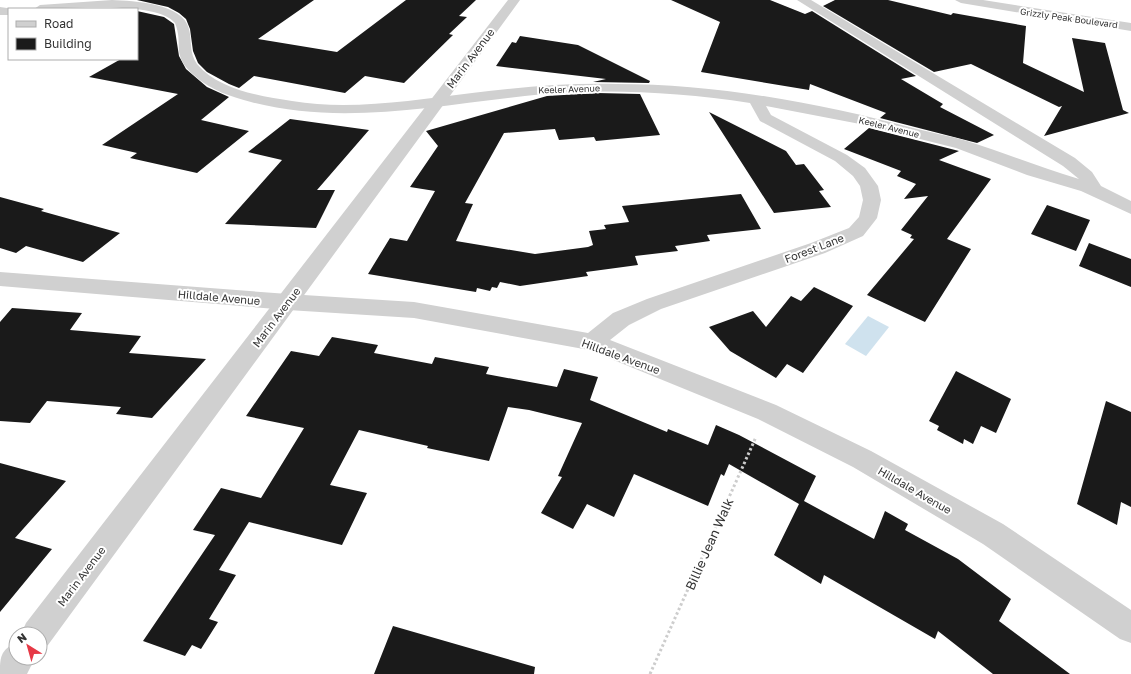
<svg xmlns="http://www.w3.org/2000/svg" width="1131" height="674" viewBox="0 0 1131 674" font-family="'Golos Text',sans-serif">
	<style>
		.water { fill: #cfe2ee }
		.building { fill: #1a1a1a }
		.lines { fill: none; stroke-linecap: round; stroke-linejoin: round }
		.path { stroke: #cdcdcd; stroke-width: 3; stroke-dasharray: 2.5 2.5; stroke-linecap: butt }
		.minor { fill: #d0d0d0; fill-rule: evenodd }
		.tertiary { fill: #d0d0d0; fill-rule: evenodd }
		.labels { text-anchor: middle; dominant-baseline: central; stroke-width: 4; stroke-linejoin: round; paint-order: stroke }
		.far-street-label { font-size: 9px; fill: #333; stroke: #fff }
		.street-label { font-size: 11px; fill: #333; stroke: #fff }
		.near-street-label { font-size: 13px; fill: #333; stroke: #fff }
	</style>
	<rect width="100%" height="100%" fill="#fff"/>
	<!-- water -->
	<path class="water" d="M 868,316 L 889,327 L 866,356 L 845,344 Z"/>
	<!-- building -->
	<path class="building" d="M 137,0 L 314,0 L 258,39 L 337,52 L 406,0 L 476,0 L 459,16 L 467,17 L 449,34 L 453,35 L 404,83 L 365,76 L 345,93 L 254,76 L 239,88 L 229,84 L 207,72 L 198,63 L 193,51 L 190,29 L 186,19 L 179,13 L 168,7 Z
		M 671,0 L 770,0 L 805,14 L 812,11 L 916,76 L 901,79 L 943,104 L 940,107 L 994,135 L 977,143 L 880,118 L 886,113 L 810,84 L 809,90 L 701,72 L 720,22 Z
		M 835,0 L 888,0 L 951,15 L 953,13 L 1026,26 L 1023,63 L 1084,92 L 1072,38 L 1105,43 L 1123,110 L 1129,113 L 1044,136 L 1062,106 L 1059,107 L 971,64 L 934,72 L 823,6 Z
		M 137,11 L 164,17 L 174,24 L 179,56 L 186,69 L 207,87 L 229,97 L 201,120 L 249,131 L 197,173 L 130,158 L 137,153 L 102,145 L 178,94 L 89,77 L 121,59 L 137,59 Z
		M 520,36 L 578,45 L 650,81 L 649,83 L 593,82 L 606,79 L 496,66 L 512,42 L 516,43 Z
		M 597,93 L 640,94 L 660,135 L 596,141 L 594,137 L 559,140 L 555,129 L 504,133 L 465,203 L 473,204 L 456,241 L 535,254 L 588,247 L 593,245 L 589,231 L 606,229 L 604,225 L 629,222 L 622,206 L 741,194 L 761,229 L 707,235 L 710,241 L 675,246 L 678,251 L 635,256 L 638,265 L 586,272 L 588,276 L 520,286 L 500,282 L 497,288 L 492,287 L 490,291 L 477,288 L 476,292 L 368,274 L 390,238 L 407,241 L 435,191 L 410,187 L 438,146 L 426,131 L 547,96 Z
		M 709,112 L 786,151 L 796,165 L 804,164 L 824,190 L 819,191 L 831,207 L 774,213 Z
		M 290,119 L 369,130 L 317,190 L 335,190 L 316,228 L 225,224 L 282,160 L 248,152 Z
		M 869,128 L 959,151 L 939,160 L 991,179 L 947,239 L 971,249 L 925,322 L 867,295 L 914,239 L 910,238 L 912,235 L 901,230 L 928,196 L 904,199 L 916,184 L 897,176 L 901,171 L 844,149 Z
		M 0,197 L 44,209 L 41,211 L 120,233 L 83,262 L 26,246 L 16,253 L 0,248 Z
		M 1047,205 L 1090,220 L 1076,251 L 1031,234 Z
		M 1089,243 L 1131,259 L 1131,287 L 1079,266 Z
		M 814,287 L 853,306 L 803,373 L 787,364 L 776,378 L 730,351 L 709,327 L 753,311 L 766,327 L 791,296 L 801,301 Z
		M 12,308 L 82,313 L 70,330 L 141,336 L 129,353 L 206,359 L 152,418 L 116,414 L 121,407 L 47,401 L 30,423 L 0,421 L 0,322 Z
		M 332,337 L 378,345 L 374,353 L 432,364 L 435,357 L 489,367 L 486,374 L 557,387 L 564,369 L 598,377 L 590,400 L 667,432 L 668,429 L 708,445 L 716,425 L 739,435 L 816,476 L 804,501 L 874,539 L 885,511 L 908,524 L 905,530 L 958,559 L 1011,599 L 999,621 L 1070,674 L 993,674 L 938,631 L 935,639 L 824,575 L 821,584 L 774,555 L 799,504 L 729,464 L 724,476 L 721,474 L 708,506 L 634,474 L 614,517 L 587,504 L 573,529 L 541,513 L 562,477 L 558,476 L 582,423 L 529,410 L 508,407 L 489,461 L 427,448 L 428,446 L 359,430 L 330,485 L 367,493 L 342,545 L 249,522 L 219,570 L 236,575 L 209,619 L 218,622 L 201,649 L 192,645 L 185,656 L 143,641 L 215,535 L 193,530 L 221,488 L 261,498 L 304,428 L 246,416 L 291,351 L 319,356 Z
		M 956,371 L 1011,399 L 996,433 L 981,426 L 973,444 L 964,439 L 963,444 L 937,430 L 939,426 L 929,421 Z
		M 1106,401 L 1131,412 L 1131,507 L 1121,502 L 1117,525 L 1077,504 Z
		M 0,463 L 66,481 L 15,538 L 52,549 L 0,612 Z
		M 393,626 L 535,667 L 534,674 L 374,674 Z"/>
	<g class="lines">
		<!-- path -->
		<path class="path" d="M 650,674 L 756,437"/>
		<!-- minor -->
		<path class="minor" d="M 112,0 C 134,1 183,3 189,29 C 192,41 189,53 197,64 C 219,90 260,96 292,101 C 350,111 413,100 472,93 C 520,87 567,83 616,84 C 718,84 818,103 917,129 C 933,133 950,136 967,141 C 1005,153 1041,168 1079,179 L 1063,166 L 797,0 L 811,0 L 1075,158 L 1092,172 L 1101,186 L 1131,201 L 1131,214 L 1081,191 L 1027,175 L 956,148 L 860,124 L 766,106 L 771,115 L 847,155 L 865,168 L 878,186 L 881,200 L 877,218 L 874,222 L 863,236 L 825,253 L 661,309 L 629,325 L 610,340 L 776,405 L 871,451 L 1003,524 L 1131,610 L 1131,643 L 1120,639 L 983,544 L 853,467 L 758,419 L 589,350 L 414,318 L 288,310 L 0,286 L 0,272 L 288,294 L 414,302 L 588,333 L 613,313 L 647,299 L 811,243 L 849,228 L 859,217 L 863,200 L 860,186 L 853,176 L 835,161 L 760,121 L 750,103 C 692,94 633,90 575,92 C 468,97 357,130 251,102 C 232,97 210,90 195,76 C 170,55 184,45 175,23 C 156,0 64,9 34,9 L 40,5 Z
			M 0,7 L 14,9 L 9,9 L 9,15 L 0,15 Z"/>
		<!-- tertiary -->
		<path class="tertiary" d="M 508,0 L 520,0 L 48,645 L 40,648 L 40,634 L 21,634 L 26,623 Z
			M 955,0 L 983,0 L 1131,23 L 1131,31 L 961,3 Z
			M 16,643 L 16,658 L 35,658 L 27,674 L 0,674 C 0,658 0,650 16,643 Z"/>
	</g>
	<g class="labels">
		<!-- far-street labels -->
		<g class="far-street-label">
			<text transform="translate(1069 18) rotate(8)">Grizzly Peak Boulevard</text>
			<text transform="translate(569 89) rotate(-2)">Keeler Avenue</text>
			<text transform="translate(889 127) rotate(14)">Keeler Avenue</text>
		</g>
		<!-- street labels -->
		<g class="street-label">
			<text transform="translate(470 58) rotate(-53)">Marin Avenue</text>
			<text transform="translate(814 248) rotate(-21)">Forest Lane</text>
			<text transform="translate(219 297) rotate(5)">Hilldale Avenue</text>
			<text transform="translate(276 317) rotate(-53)">Marin Avenue</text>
			<text transform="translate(621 356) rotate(20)">Hilldale Avenue</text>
			<text transform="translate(915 490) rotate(30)">Hilldale Avenue</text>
			<text transform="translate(81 576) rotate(-53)">Marin Avenue</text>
		</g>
		<!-- near-street labels -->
		<g class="near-street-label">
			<text transform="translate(709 544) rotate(-66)">Billie Jean Walk</text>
		</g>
	</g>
	<!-- legend -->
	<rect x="8" y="8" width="130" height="52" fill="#ffffff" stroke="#adadad"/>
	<rect x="16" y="21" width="20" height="6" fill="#d0d0d0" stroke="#adadad"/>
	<text x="44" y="28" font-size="12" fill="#333333">Road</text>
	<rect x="16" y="38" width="20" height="12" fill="#1a1a1a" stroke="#adadad"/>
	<text x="44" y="48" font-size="12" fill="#333333">Building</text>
	<!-- north arrow -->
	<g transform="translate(28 646) rotate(323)"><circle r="19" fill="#ffffff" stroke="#adadad"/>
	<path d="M0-3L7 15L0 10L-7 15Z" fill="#e63946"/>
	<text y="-6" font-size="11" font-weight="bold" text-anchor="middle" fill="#333333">N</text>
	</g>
</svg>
